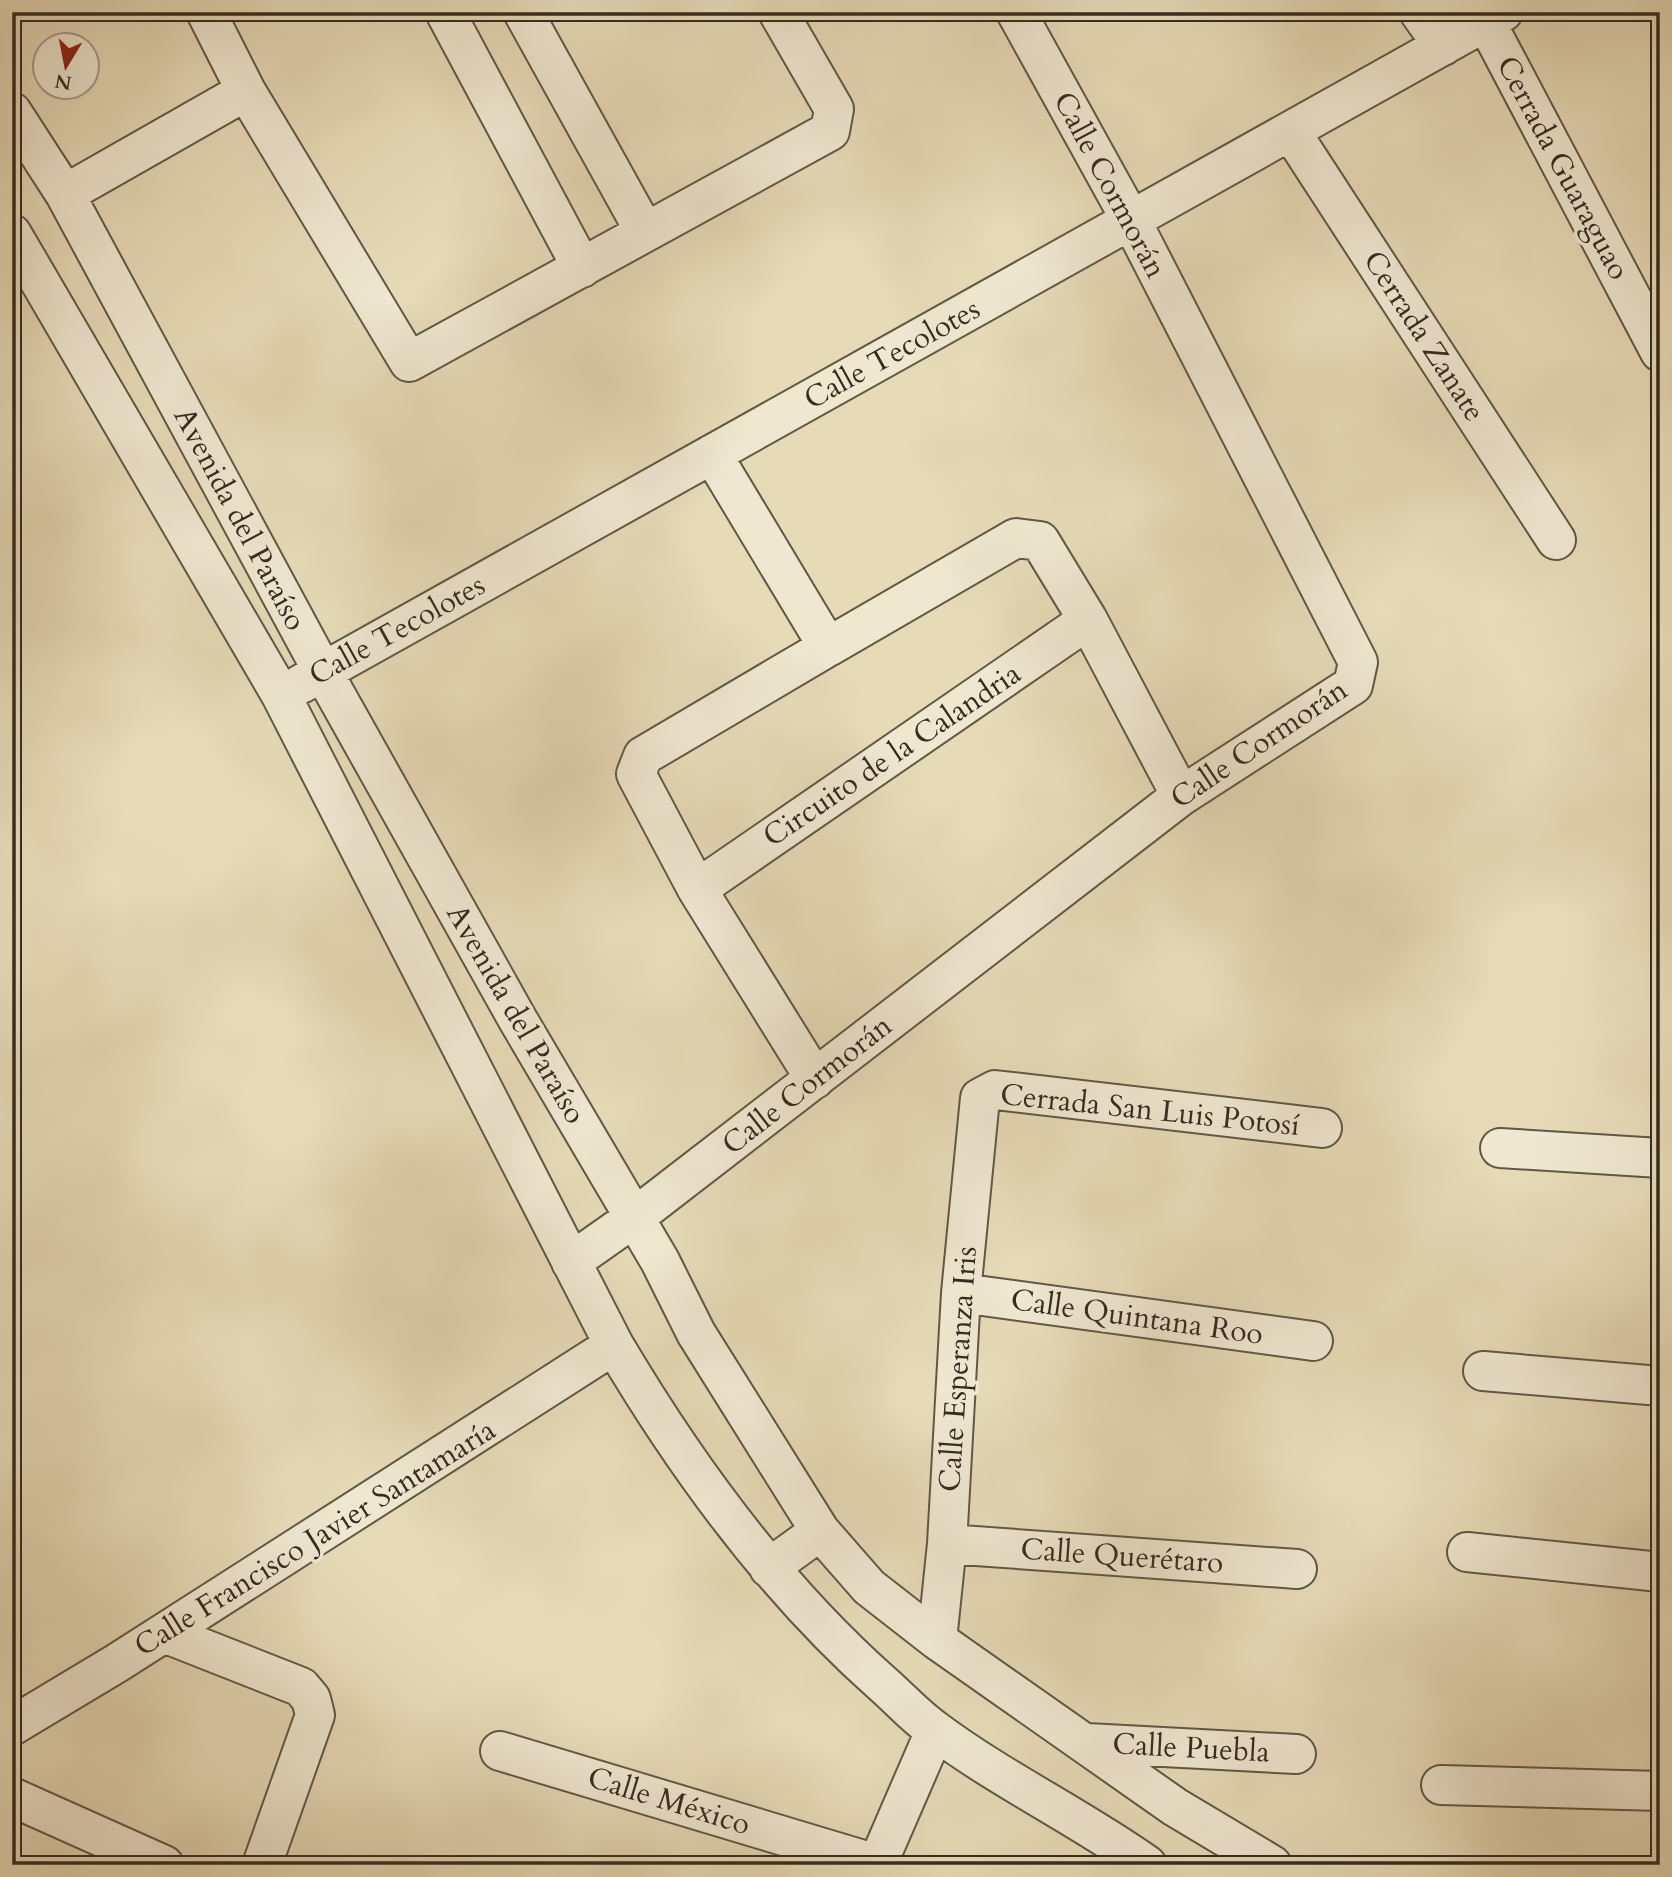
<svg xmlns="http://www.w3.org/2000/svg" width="1672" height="1877" viewBox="0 0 1672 1877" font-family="Cardo,serif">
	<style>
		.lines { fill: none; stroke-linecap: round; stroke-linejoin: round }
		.minor-casing { stroke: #615846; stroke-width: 42 }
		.minor { stroke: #efe7d0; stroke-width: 38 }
		.labels { text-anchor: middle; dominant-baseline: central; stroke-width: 7; stroke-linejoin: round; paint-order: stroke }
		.street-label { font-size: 30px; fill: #352c21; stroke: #efe7d0 }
	</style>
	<rect width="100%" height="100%" fill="#e6dab7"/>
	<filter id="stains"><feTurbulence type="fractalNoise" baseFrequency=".00286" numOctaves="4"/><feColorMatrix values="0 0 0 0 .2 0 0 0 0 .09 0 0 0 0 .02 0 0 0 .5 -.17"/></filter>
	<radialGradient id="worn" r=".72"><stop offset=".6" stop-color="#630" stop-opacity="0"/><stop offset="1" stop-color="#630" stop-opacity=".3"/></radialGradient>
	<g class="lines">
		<!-- minor casing -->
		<g class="minor-casing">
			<path id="minor" d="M 445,12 L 582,268
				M 523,12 L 645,232
				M 1419,12 L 1443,46
				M 1486,22 L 1660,352
				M 246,91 L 409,362 L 830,131 L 834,109 L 778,12
				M 12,112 L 65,194 L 323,672 L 518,1020 L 660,1261 L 696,1333 L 820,1531 L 869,1587 L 937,1640 L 1175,1807 L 1272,1865
				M 1291,132 L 1556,540
				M 65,194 L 246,91 L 206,12
				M 12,234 L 281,695 L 614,1345 C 688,1470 775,1589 884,1685 C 901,1700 917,1718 936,1731 C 1002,1780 1079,1817 1147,1865
				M 1088,620 L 1181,796
				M 301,684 L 1503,12
				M 697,889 L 636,774 L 643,756 L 828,647 L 712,454
				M 815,1079 L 697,889 L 1088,620 L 1040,541 L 1016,538 L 828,647
				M 1500,1148 L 1660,1158
				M 571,1262 L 635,1217 L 1181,796 L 1353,685 L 1358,662 L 1132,222 L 1016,12
				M 961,1293 L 1313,1341
				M 1483,1371 L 1660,1386
				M 947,1544 L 1297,1569
				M 1467,1552 L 1660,1572
				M 769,1568 L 820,1531
				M 164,1633 L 301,1687 L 311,1699 L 315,1715 L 262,1865
				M 937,1640 L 947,1544 L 961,1293 L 980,1098 L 995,1090 L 1322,1128
				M 12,1726 L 117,1663 L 614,1345
				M 1087,1743 L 1296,1754
				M 500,1751 L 880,1865
				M 1441,1785 L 1660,1791
				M 12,1797 L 164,1865
				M 877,1865 L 935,1731"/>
		</g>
		<!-- minor -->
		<use href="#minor" class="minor"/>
	</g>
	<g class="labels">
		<!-- street labels -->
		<g class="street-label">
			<text transform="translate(1563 168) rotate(62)">Cerrada Guaraguao</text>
			<text transform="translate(1110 185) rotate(62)">Calle Cormorán</text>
			<text transform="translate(1424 336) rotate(57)">Cerrada Zanate</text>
			<text transform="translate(892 354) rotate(-29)">Calle Tecolotes</text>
			<text transform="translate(240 519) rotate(62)">Avenida del Paraíso</text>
			<text transform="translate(397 630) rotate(-29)">Calle Tecolotes</text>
			<text transform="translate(1259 744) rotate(-34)">Calle Cormorán</text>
			<text transform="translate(892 755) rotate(-34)">Circuito de la Calandria</text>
			<text transform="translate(516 1014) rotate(60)">Avenida del Paraíso</text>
			<text transform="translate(807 1085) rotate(-38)">Calle Cormorán</text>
			<text transform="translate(1150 1110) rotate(6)">Cerrada San Luis Potosí</text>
			<text transform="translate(1137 1317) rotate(8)">Calle Quintana Roo</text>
			<text transform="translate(958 1369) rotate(-86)">Calle Esperanza Iris</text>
			<text transform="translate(315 1538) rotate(-32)">Calle Francisco Javier Santamaría</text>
			<text transform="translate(1122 1556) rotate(4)">Calle Querétaro</text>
			<text transform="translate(1191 1748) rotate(3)">Calle Puebla</text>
			<text transform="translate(669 1801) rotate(17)">Calle México</text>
		</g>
	</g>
	<!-- margin -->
	<rect width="1672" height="1877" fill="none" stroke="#e6dab7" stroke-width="42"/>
	<rect x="14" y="14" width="1644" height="1849" fill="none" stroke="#352c21" stroke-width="3.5"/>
	<rect x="21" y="21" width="1630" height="1835" fill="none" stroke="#352c21" stroke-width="2"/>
	<!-- north arrow -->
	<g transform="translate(66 66) rotate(190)"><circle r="33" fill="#efe7d0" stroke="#a59c8a" stroke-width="2"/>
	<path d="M0-5L12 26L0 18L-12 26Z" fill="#8f2418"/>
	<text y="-10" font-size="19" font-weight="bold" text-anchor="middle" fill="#352c21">N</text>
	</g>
	<rect width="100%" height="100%" filter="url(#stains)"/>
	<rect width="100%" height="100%" fill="url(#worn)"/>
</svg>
